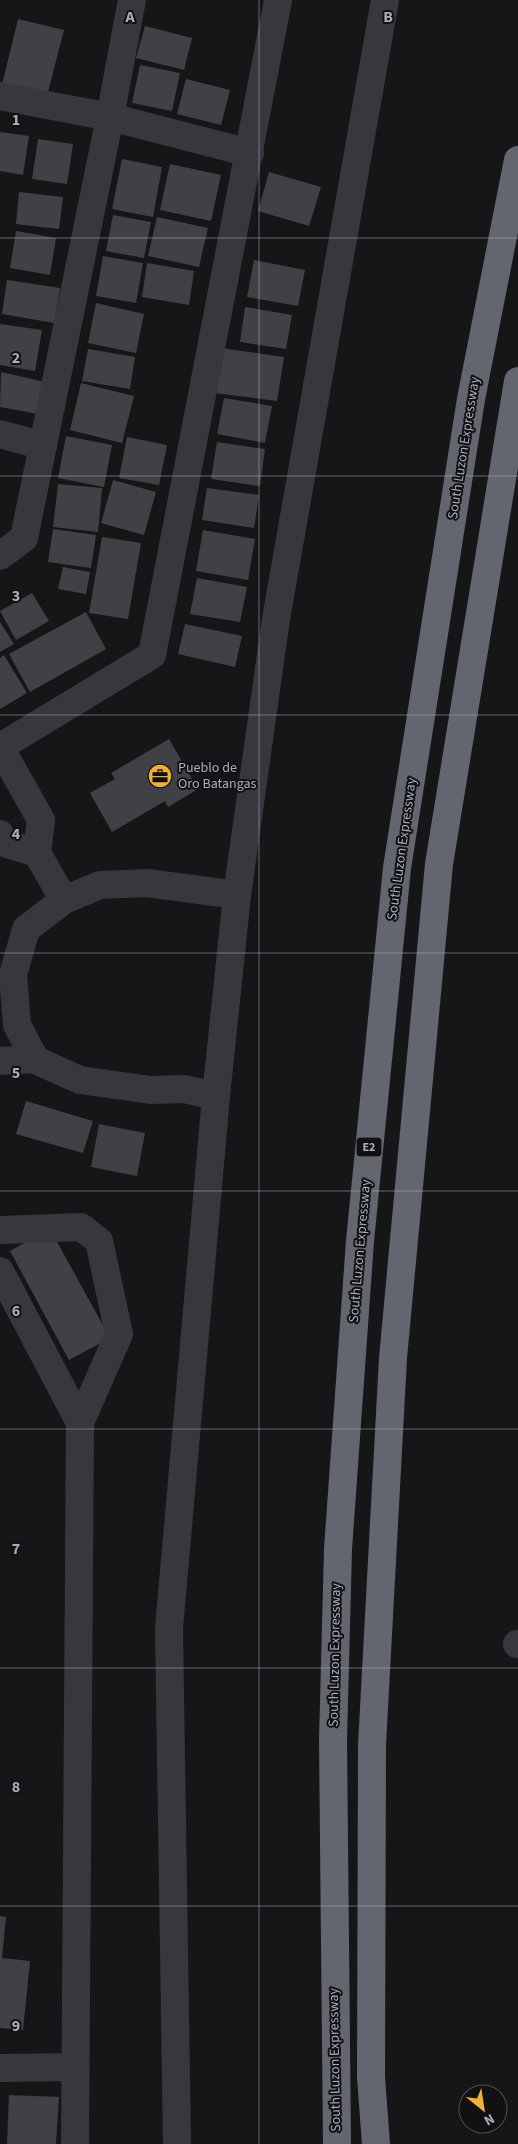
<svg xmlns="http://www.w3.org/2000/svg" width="518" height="2144" viewBox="0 0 518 2144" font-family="'Source Sans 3',sans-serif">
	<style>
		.building { fill: #404145 }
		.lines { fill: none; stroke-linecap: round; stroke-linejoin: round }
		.minor { stroke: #37383d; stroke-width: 28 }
		.motorway { stroke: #63666e; stroke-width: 28 }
		.grid { fill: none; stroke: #a8adb8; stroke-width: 1; stroke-opacity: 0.55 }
		.labels { text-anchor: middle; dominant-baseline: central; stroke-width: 4; stroke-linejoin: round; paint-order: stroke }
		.shield { fill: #111113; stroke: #7b7e86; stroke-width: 1 }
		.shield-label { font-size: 12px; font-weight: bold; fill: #a8adb8 }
		.street-label { font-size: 14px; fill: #a8adb8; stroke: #111113 }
		.poi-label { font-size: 14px; fill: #a8adb8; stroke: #111113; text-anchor: start }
		.grid-label { font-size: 16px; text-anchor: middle; font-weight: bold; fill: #a8adb8; stroke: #111113; stroke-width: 4; stroke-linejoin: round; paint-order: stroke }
	</style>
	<rect width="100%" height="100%" fill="#161618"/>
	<!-- building -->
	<path class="building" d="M 18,19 L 64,30 L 47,96 L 2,85 Z
		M 145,26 L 192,38 L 184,70 L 136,58 Z
		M 140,65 L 180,73 L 172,111 L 132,103 Z
		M 186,79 L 230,90 L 221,125 L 177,114 Z
		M 0,132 L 29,136 L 23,175 L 0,171 Z
		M 38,139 L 73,144 L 67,184 L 32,179 Z
		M 122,159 L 162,167 L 153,217 L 112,209 Z
		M 170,164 L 221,175 L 211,221 L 160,210 Z
		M 269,172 L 321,187 L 309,226 L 258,211 Z
		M 19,192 L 63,197 L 59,229 L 16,224 Z
		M 113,215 L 151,222 L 144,258 L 106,251 Z
		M 157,217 L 208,228 L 199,267 L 148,256 Z
		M 16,231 L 56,238 L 50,275 L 10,268 Z
		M 103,256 L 143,263 L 136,303 L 96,296 Z
		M 254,260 L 305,270 L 298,306 L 247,297 Z
		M 147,263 L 194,271 L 189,305 L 142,297 Z
		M 7,280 L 60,288 L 54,323 L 2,314 Z
		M 96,303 L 144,314 L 136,353 L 88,343 Z
		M 245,307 L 292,315 L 286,349 L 240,342 Z
		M 0,324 L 42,330 L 35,371 L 0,365 Z
		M 221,348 L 284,357 L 277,401 L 214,393 Z
		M 88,349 L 135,357 L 130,389 L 82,381 Z
		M 1,372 L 45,382 L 38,414 L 0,407 Z
		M 81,383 L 134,396 L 122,443 L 70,430 Z
		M 224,398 L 272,406 L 265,443 L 217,434 Z
		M 66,436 L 112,445 L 104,487 L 58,478 Z
		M 127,437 L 167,445 L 159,485 L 119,478 Z
		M 217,442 L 265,449 L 260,486 L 211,479 Z
		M 113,480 L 156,492 L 144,535 L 101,523 Z
		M 58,484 L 102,488 L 98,532 L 53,527 Z
		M 207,488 L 259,495 L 254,528 L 202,520 Z
		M 53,529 L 96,535 L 91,568 L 48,562 Z
		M 203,530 L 255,539 L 248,580 L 196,571 Z
		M 102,537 L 141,543 L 128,619 L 89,613 Z
		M 63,567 L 90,572 L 86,594 L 58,589 Z
		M 197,578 L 247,587 L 240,622 L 190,614 Z
		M 32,593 L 49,621 L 16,640 L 0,611 Z
		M 86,612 L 106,649 L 30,692 L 9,654 Z
		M 0,622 L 14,644 L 0,652 Z
		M 185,624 L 242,636 L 235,667 L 178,654 Z
		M 4,655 L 27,693 L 0,709 L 0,658 Z
		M 169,739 L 198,789 L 168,807 L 165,801 L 112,832 L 90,793 L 115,779 L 111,773 Z
		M 26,1101 L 93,1121 L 83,1153 L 16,1134 Z
		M 99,1124 L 145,1133 L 137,1176 L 91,1167 Z
		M 50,1229 L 110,1338 L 69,1360 L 10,1251 Z
		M 0,1916 L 6,1917 L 2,1958 L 30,1961 L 23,2030 L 0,2028 Z
		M 9,2095 L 59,2097 L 56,2144 L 7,2144 Z"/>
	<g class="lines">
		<!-- minor -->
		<path class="minor" d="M 0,96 L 110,117 L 250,153
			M 0,434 L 43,446
			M 0,556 L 24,538 L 110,117 L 132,0
			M 0,747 L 152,655 L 278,0
			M 0,747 L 41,820 L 37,853 L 64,900
			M 0,834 L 7,844 L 37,853
			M 0,1061 L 35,1059
			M 216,1096 L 184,1089 L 151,1090 L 80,1080 L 42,1063 L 35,1059 L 17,1025 L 13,975 L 26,929 L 64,900 L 100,885 L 147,883 L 237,895
			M 0,1230 L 81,1227 L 99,1241 L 119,1334 L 80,1423
			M 0,1271 L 80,1423 L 75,2144
			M 517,1644 L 518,1644
			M 0,2068 L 75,2067
			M 177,2144 L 169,1628 L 216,1096 L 237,895 L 276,619 L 385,0"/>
		<!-- motorway -->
		<path class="motorway" d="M 337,2144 L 333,1740 L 338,1549 L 360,1241 L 397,868 L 471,399 L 518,160
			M 376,2144 L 371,2077 L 372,1745 L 393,1358 L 439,864 L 518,381"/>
	</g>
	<!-- grid -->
	<path class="grid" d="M 259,0 L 259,2144M 0,238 L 518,238M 0,476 L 518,476M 0,715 L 518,715M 0,953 L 518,953M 0,1191 L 518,1191M 0,1429 L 518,1429M 0,1668 L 518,1668M 0,1906 L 518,1906"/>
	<!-- icons -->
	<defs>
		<g id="office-disc" transform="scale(1.25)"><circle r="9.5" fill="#f2b134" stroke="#111113"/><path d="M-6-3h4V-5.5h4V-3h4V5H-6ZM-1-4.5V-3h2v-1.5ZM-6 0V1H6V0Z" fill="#111"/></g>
	</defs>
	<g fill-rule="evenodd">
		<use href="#office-disc" x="160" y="776"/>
	</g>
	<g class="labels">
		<!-- shield labels -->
		<rect class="shield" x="356.5" y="1137.5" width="25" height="19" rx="4"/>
		<g class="shield-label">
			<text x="369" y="1147">E2</text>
		</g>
		<!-- street labels -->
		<g class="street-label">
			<text transform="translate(464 448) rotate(-81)">South Luzon Expressway</text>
			<text transform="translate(402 849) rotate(-82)">South Luzon Expressway</text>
			<text transform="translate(360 1251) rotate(-85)">South Luzon Expressway</text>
			<text transform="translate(335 1655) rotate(-89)">South Luzon Expressway</text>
			<text transform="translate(335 2060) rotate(-91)">South Luzon Expressway</text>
		</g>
		<!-- poi labels -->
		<g class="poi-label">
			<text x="178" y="768">Pueblo de<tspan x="178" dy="16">Oro Batangas</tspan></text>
		</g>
	</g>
	<g class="grid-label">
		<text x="130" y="22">A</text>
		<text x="388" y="22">B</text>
		<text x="16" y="125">1</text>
		<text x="16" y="363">2</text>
		<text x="16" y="601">3</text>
		<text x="16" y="839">4</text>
		<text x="16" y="1078">5</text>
		<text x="16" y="1316">6</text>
		<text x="16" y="1554">7</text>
		<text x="16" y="1792">8</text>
		<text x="16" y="2031">9</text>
	</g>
	<!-- north arrow -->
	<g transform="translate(483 2109) rotate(150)"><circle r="24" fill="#111113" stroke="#4d4f55"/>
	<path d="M0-4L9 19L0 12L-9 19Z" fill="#f2b134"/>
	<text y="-8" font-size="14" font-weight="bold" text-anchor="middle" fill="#a8adb8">N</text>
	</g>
</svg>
